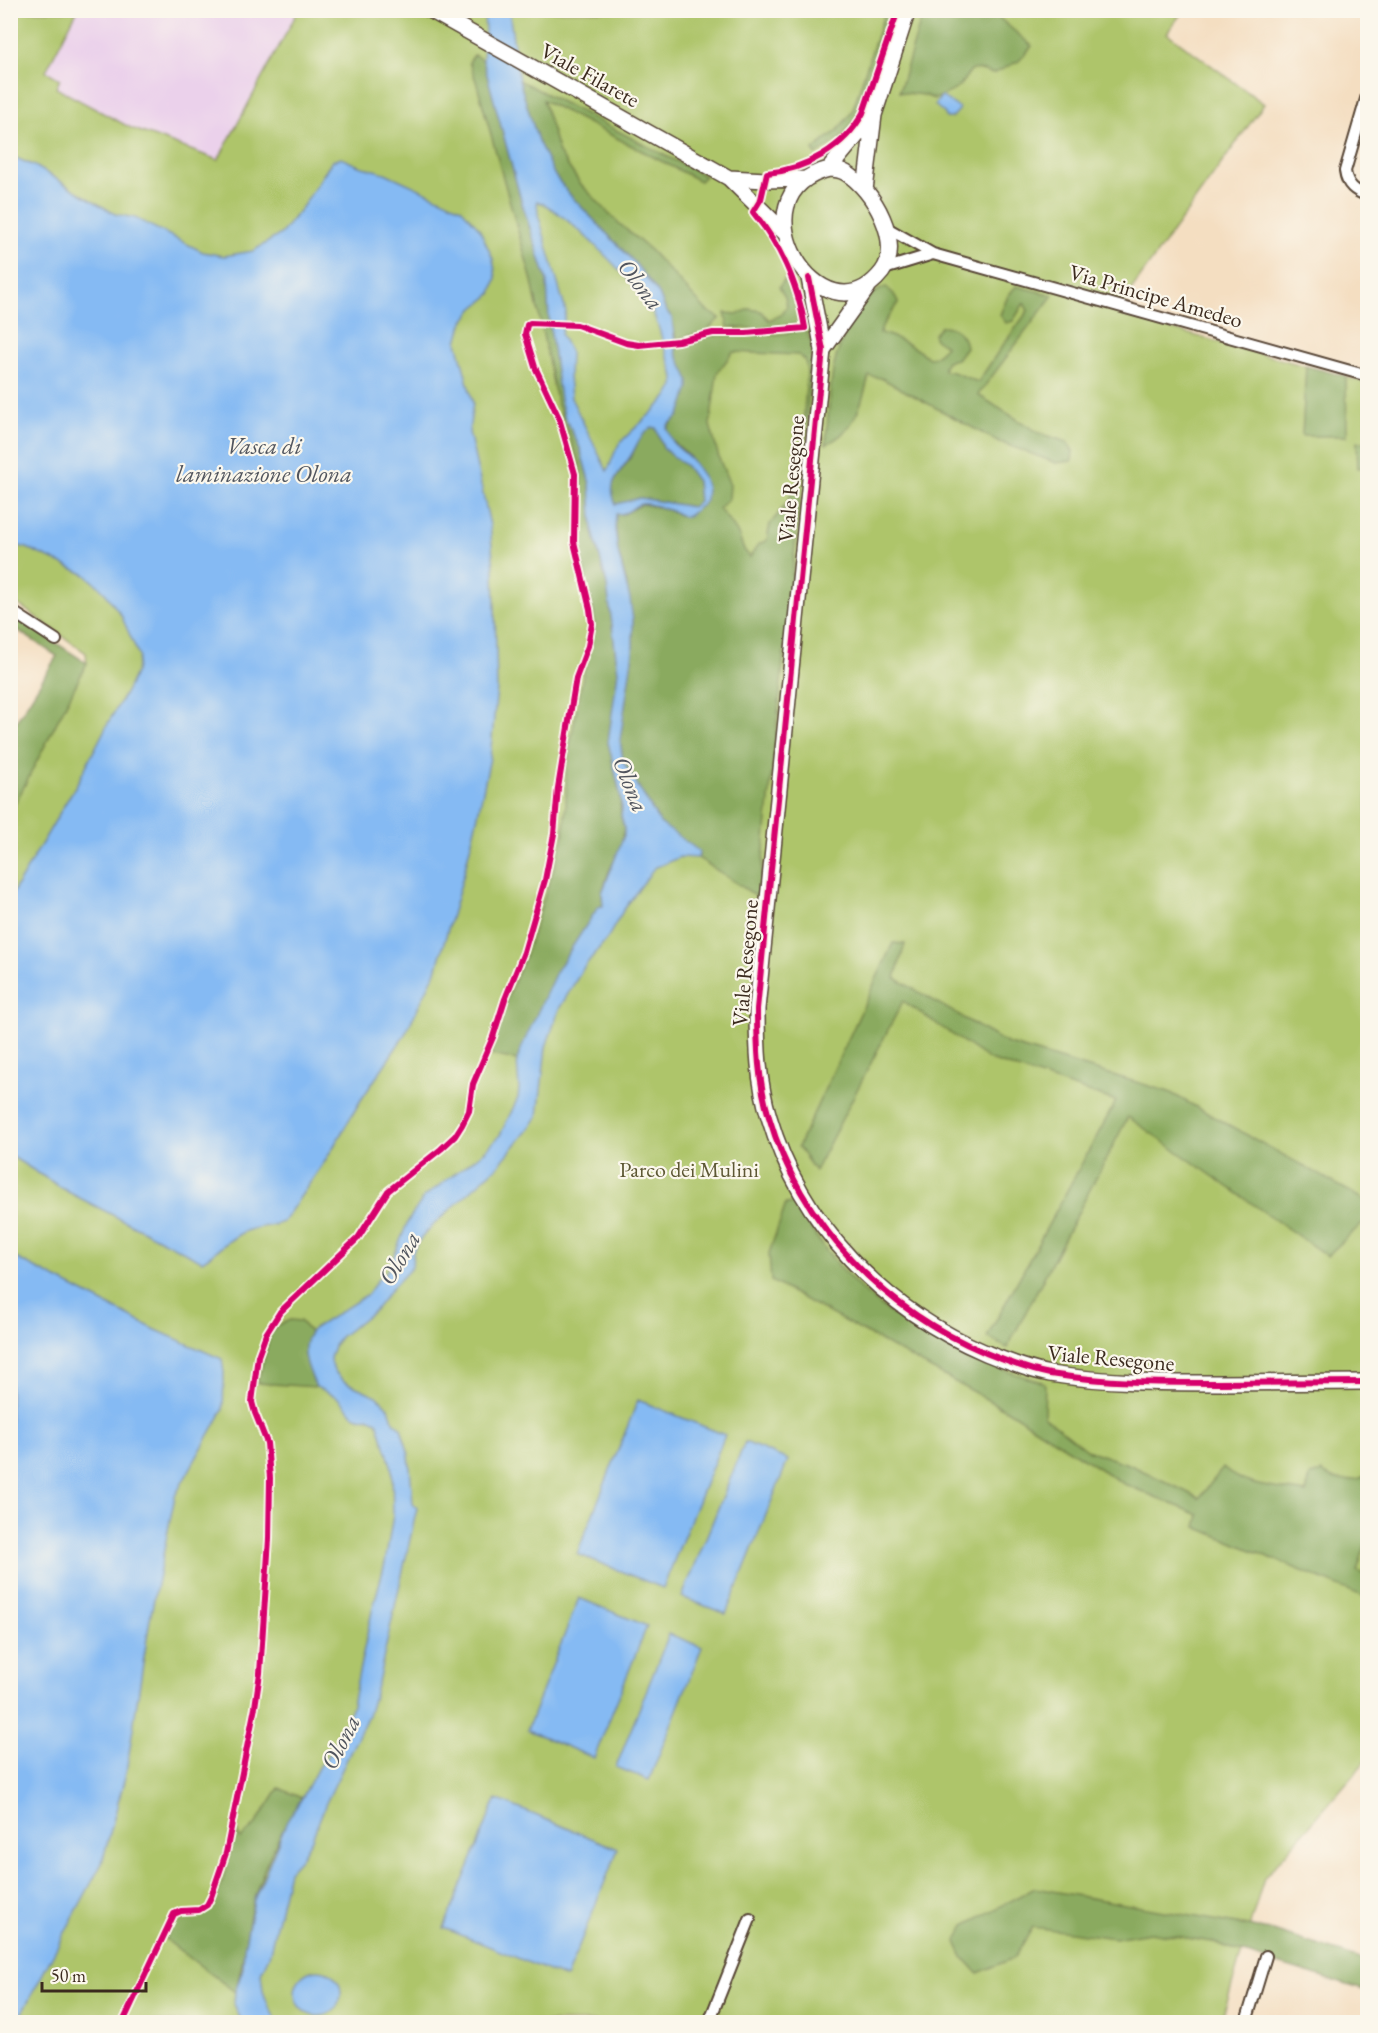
<svg xmlns="http://www.w3.org/2000/svg" width="1378" height="2033" viewBox="0 0 1378 2033" font-family="'EB Garamond',serif">
	<style>
		.built { fill: #ebd1eb }
		.green { fill: #aec56a; stroke: #747844; stroke-width: 1.5 }
		.forest { fill: #8aaa5e; stroke: #626a3e; stroke-width: 1.5; fill-rule: evenodd }
		.water { fill: #85baf3; stroke: #607288; stroke-width: 1.5; fill-rule: evenodd }
		.lines { fill: none; stroke-linecap: round; stroke-linejoin: round }
		.street-casing { stroke: #574536; stroke-width: 14 }
		.secondary-casing { stroke: #574536; stroke-width: 18 }
		.street { stroke: #fff; stroke-width: 10 }
		.secondary { stroke: #fff; stroke-width: 15 }
		.cycleway-casing { stroke: #fbf7ec; stroke-width: 10 }
		.cycleway { stroke: #d6006c; stroke-width: 6 }
		.labels { text-anchor: middle; dominant-baseline: central; stroke-width: 4.5; stroke-linejoin: round; paint-order: stroke }
		.street-label { font-size: 22px; fill: #3b2a1e; stroke: #fbf7ec }
		.park-label { font-size: 22px; fill: #5e5835; stroke: #fbf7ec }
		.water-label { font-size: 24px; font-style: italic; fill: #51555e; stroke: #fbf7ec }
	</style>
	<rect width="100%" height="100%" fill="#fbf7ec"/>
	<filter id="ink" filterUnits="userSpaceOnUse"><feTurbulence type="fractalNoise" baseFrequency=".0167" numOctaves="2"/><feDisplacementMap in="SourceGraphic" scale="12" xChannelSelector="R" yChannelSelector="G"/><feConvolveMatrix kernelMatrix="1 2 1 2 8 2 1 2 1" color-interpolation-filters="sRGB"/></filter>
	<filter id="wash" filterUnits="userSpaceOnUse"><feTurbulence type="fractalNoise" baseFrequency=".008" numOctaves="4" result="noise"/><feDisplacementMap in="SourceGraphic" scale="24" xChannelSelector="R" yChannelSelector="G"/><feGaussianBlur stdDeviation="1.35" result="paint"/><feColorMatrix in="noise" values="0 0 0 0 0 0 0 0 0 0 0 0 0 0 0 0 0 1.4 0 .05"/><feComposite in="paint" operator="in"/></filter>
	<g filter="url(#wash)">
		<rect width="100%" height="100%" fill="#f4dec1"/>
		<!-- built -->
		<path class="built" d="M 77,11 L 298,11 L 219,160 L 131,128 L 55,88 L 46,72 Z"/>
		<!-- green -->
		<path class="green" d="M 11,11 L 77,11 L 46,71 L 60,79 L 56,88 L 131,128 L 218,160 L 298,11 L 1183,11 L 1167,33 L 1264,104 L 1126,297 L 1121,315 L 1367,383 L 1368,1758 L 1264,1878 L 1221,2022 L 11,2022 L 11,798 L 87,663 L 86,653 L 11,599 Z"/>
		<!-- forest -->
		<path class="forest" d="M 924,10 L 991,11 L 1032,46 L 1019,61 L 993,74 C 965,64 973,72 957,88 C 951,93 941,96 934,99 L 924,95 L 899,92 Z
			M 885,11 L 896,11 L 859,115 L 841,138 L 816,155 L 813,150 L 838,130 L 852,112 Z
			M 474,55 L 483,60 L 521,200 L 547,281 L 549,319 L 564,415 L 580,448 L 590,484 L 593,531 L 607,585 L 618,672 L 608,742 L 620,794 L 621,816 L 624,827 L 622,843 L 608,874 L 602,893 L 603,906 L 598,907 L 556,972 L 517,1060 L 490,1055 L 507,998 L 524,959 L 563,839 L 566,806 L 566,765 L 586,660 L 594,630 L 594,614 L 584,572 L 579,541 L 578,525 L 583,501 L 579,463 L 557,403 L 532,281 L 476,81 L 469,62 Z
			M 519,80 L 705,176 L 700,181 L 543,100 L 559,153 L 579,182 L 613,218 L 651,251 L 707,311 L 720,318 L 705,332 L 676,339 L 672,318 L 665,309 L 659,294 L 635,263 L 571,196 L 555,176 L 538,141 Z
			M 786,278 L 795,298 L 800,324 L 756,329 L 728,327 L 725,313 L 739,314 L 749,309 L 761,311 L 769,320 L 781,315 L 787,306 L 785,297 L 779,287 Z
			M 1016,286 L 1053,295 L 978,395 L 1039,433 L 1067,442 L 1073,451 L 1072,461 L 1056,463 L 997,441 L 881,378 L 869,376 C 862,403 855,432 826,444 C 828,418 829,391 834,366 C 839,342 861,294 886,287 C 892,292 896,295 898,303 L 882,326 L 880,333 C 898,337 914,347 929,358 L 935,357 L 946,346 L 934,338 L 934,334 L 941,326 C 955,326 964,334 966,347 L 957,359 L 947,361 L 944,366 L 944,371 L 953,372 L 978,382 L 998,352 L 1028,311 L 1024,303 L 1013,321 L 1006,323 L 1000,315 L 1008,296 Z
			M 801,330 L 806,330 L 810,339 L 812,350 L 805,449 L 759,898 L 698,858 L 699,855 L 660,823 L 623,761 L 620,740 L 633,651 L 633,621 L 626,580 L 618,552 L 615,519 L 616,514 L 624,514 L 642,504 L 663,508 L 684,517 L 706,500 C 701,487 698,470 691,459 C 681,444 652,436 678,417 L 676,343 C 692,340 708,335 724,335 C 749,334 776,337 801,330 ZM 733,352 L 798,355 L 805,360 L 807,372 L 799,477 L 787,503 L 770,524 L 767,540 L 758,545 L 750,557 C 741,547 743,546 738,534 C 733,525 726,517 719,509 L 729,498 L 730,485 L 719,458 L 710,425 L 717,373 Z
			M 1306,366 L 1346,376 L 1347,436 L 1302,436 Z
			M 651,427 L 656,428 L 663,448 L 686,466 L 697,481 L 699,501 L 693,507 L 640,498 L 616,505 C 605,483 620,474 630,458 C 639,443 637,438 651,427 Z
			M 1357,442 L 1367,442 L 1367,467 L 1358,468 Z
			M 11,614 L 87,663 L 11,812 L 11,730 L 57,656 L 11,626 Z
			M 893,943 L 905,944 L 895,978 L 1006,1043 L 1169,1092 L 1367,1201 L 1367,1219 L 1327,1256 L 1128,1117 L 1007,1348 L 987,1337 L 1116,1101 L 990,1060 L 903,1001 L 815,1171 L 798,1147 Z
			M 794,1203 C 810,1228 827,1254 849,1277 C 902,1333 972,1362 1045,1383 L 1044,1416 L 1087,1450 L 1131,1465 L 1199,1498 L 1223,1468 C 1243,1487 1279,1488 1306,1493 L 1310,1476 L 1322,1472 C 1337,1483 1352,1483 1367,1475 L 1367,1540 L 1357,1571 L 1367,1575 L 1367,1598 L 1196,1527 L 1199,1515 L 1124,1484 L 1008,1411 L 771,1281 L 769,1253 L 786,1204 Z
			M 290,1320 L 300,1321 L 310,1332 L 304,1354 L 316,1387 L 257,1383 L 271,1332 L 275,1326 Z
			M 279,1788 L 302,1798 C 281,1830 259,1874 251,1911 C 245,1938 244,1965 235,1992 L 165,1939 C 171,1928 174,1914 189,1914 C 194,1914 198,1915 203,1912 C 222,1900 231,1847 235,1825 L 240,1839 L 255,1825 Z
			M 1035,1888 L 1270,1930 L 1367,1961 L 1367,1991 L 1271,1962 L 1212,1942 L 1150,1932 L 1115,1938 L 1033,1927 L 1014,1958 L 978,1973 L 963,1957 L 956,1942 L 965,1925 Z"/>
		<!-- water -->
		<path class="water" d="M 484,11 L 509,11 L 519,80 L 538,141 L 555,176 L 571,196 L 635,263 L 659,294 L 665,309 L 672,318 L 676,353 L 689,380 L 689,388 L 682,409 L 678,417 L 668,425 L 667,429 L 674,444 L 691,459 L 703,476 L 707,489 L 706,500 L 703,504 L 688,516 L 684,517 C 675,512 647,500 638,505 C 628,510 629,514 616,514 L 615,528 L 618,552 L 630,599 L 633,621 L 633,651 L 620,740 L 623,761 L 660,823 L 699,851 L 698,858 L 680,857 L 654,868 L 623,911 L 608,937 L 584,967 L 559,1009 L 546,1047 L 538,1116 L 531,1126 L 498,1166 L 430,1228 L 417,1243 L 413,1252 L 412,1267 L 394,1286 L 375,1310 L 340,1337 L 334,1346 L 330,1358 L 334,1371 L 345,1382 L 377,1396 L 389,1408 L 393,1420 L 401,1428 L 409,1455 L 413,1504 L 417,1508 L 378,1682 L 369,1713 L 326,1803 L 312,1839 L 300,1859 L 289,1871 L 269,1956 L 261,1973 L 263,1991 L 270,2010 L 278,2022 L 242,2022 L 234,2004 L 235,1992 L 243,1968 L 244,1948 L 254,1900 L 287,1821 L 302,1798 L 319,1766 L 325,1760 L 343,1731 L 352,1705 L 372,1611 L 385,1563 L 393,1515 L 392,1468 L 377,1421 L 368,1417 L 362,1419 L 354,1415 L 337,1397 L 316,1387 C 308,1369 297,1346 313,1329 L 368,1294 L 378,1279 L 384,1275 L 390,1266 L 408,1221 L 424,1197 L 485,1151 L 500,1135 L 518,1098 L 519,1089 L 517,1060 L 523,1044 L 556,972 L 598,907 L 603,906 L 602,893 L 624,835 L 624,827 L 621,816 L 622,809 L 619,788 L 608,742 L 618,672 L 607,585 L 593,531 L 590,484 L 580,448 L 564,415 L 560,399 L 549,319 L 547,281 L 521,200 L 483,60 L 485,32 ZM 537,201 C 568,213 635,283 652,311 C 659,324 662,341 667,355 C 670,364 676,376 674,385 C 669,401 633,428 621,442 C 613,451 613,461 607,471 L 571,398 L 569,376 L 570,353 L 561,334 L 566,312 L 538,214 ZM 652,427 L 656,428 L 664,449 L 686,466 L 697,481 L 699,501 L 692,507 L 640,498 L 616,504 C 606,483 619,474 630,457 C 639,443 637,438 652,427 Z
			M 941,96 L 959,108 L 959,110 L 952,118 L 946,118 L 945,114 L 935,105 Z
			M 11,156 L 35,166 L 115,214 L 135,218 L 203,252 L 224,256 L 253,251 L 281,234 L 303,206 L 332,161 L 341,158 L 359,166 L 385,173 L 461,208 L 479,228 L 493,259 L 496,278 L 491,294 L 473,309 L 462,324 L 457,342 L 473,403 L 469,432 L 490,525 L 494,569 L 497,688 L 490,758 L 478,815 L 464,873 L 436,971 L 404,1036 L 361,1100 L 325,1161 L 283,1222 C 271,1227 259,1226 246,1231 C 232,1236 216,1253 202,1261 L 68,1192 L 11,1156 L 11,896 L 79,780 L 108,723 L 126,692 L 136,671 L 139,656 L 121,615 L 103,590 L 86,575 L 27,548 L 11,544 Z
			M 10,1255 L 156,1330 L 222,1359 L 224,1373 L 223,1410 L 175,1496 L 150,1619 L 126,1773 L 102,1863 L 17,2022 L 10,2022 Z
			M 638,1400 L 725,1435 L 663,1588 L 577,1554 Z
			M 745,1442 L 788,1460 L 726,1614 L 682,1597 Z
			M 579,1598 L 647,1626 L 594,1758 L 527,1730 Z
			M 669,1634 L 702,1647 L 649,1780 L 616,1767 Z
			M 496,1799 L 618,1849 L 566,1978 L 444,1928 Z
			M295 1993a23 23 0 1 1 46 0a23 23 0 1 1-46 0Z"/>
	</g>
	<g filter="url(#ink)">
		<g class="lines">
			<!-- street casing -->
			<g class="street-casing">
				<path id="street" d="M 1368,92 L 1345,171 C 1347,186 1355,191 1368,196
					M 887,228 L 933,254 L 1368,376
					M 884,269 L 933,254
					M 10,610 L 56,640
					M 709,2022 L 750,1919
					M 1246,2022 L 1266,1956"/>
			</g>
			<!-- secondary casing -->
			<g class="secondary-casing">
				<path id="secondary" d="M 430,10 L 729,178 L 785,233
					M 829,169 C 835,169 841,170 846,173 C 873,189 904,244 882,272 C 822,348 729,194 829,169 Z
					M 829,169 L 873,116
					M 729,178 L 766,180 L 804,179
					M 865,190 L 874,115 L 908,10
					M 809,278 L 823,350 L 757,1009 C 757,1045 758,1082 769,1117 C 800,1224 884,1310 986,1353 C 1006,1361 1028,1370 1050,1374 C 1106,1383 1161,1383 1218,1383 C 1268,1383 1318,1382 1368,1382
					M 823,350 L 868,287"/>
			</g>
			<!-- street -->
			<use href="#street" class="street"/>
			<!-- secondary -->
			<use href="#secondary" class="secondary"/>
			<!-- cycleway casing -->
			<g class="cycleway-casing">
				<path id="cycleway" d="M 809,278 L 823,350 L 757,1009 C 757,1045 758,1082 769,1117 C 800,1224 884,1310 986,1353 C 1006,1361 1028,1370 1050,1374 C 1106,1383 1161,1383 1218,1383 C 1268,1383 1318,1382 1368,1382
					M 123,2022 L 174,1914 L 181,1911 L 199,1910 L 207,1905 L 211,1897 L 226,1853 L 255,1707 L 260,1673 L 269,1539 L 270,1478 L 267,1443 L 255,1413 L 252,1402 L 258,1356 L 266,1334 L 280,1312 L 358,1238 L 388,1191 L 441,1149 L 455,1136 L 462,1125 L 469,1111 L 473,1084 L 493,1037 L 505,999 L 524,952 L 545,880 L 554,834 L 558,788 L 576,678 L 588,646 L 592,624 L 590,609 L 574,542 L 575,474 L 559,418 L 535,367 L 525,334 L 527,325 L 530,323 L 577,325 L 626,343 L 639,345 L 678,341 L 713,333 L 746,333 L 805,328 C 798,284 781,246 753,212 L 761,199 L 767,173 C 805,170 845,147 863,113 L 898,10"/>
			</g>
			<!-- cycleway -->
			<use href="#cycleway" class="cycleway"/>
		</g>
	</g>
	<g class="labels">
		<!-- street labels -->
		<g class="street-label">
			<text transform="translate(590 75) rotate(29)">Viale Filarete</text>
			<text transform="translate(1156 296) rotate(16)">Via Principe Amedeo</text>
			<text transform="translate(791 479) rotate(-85)">Viale Resegone</text>
			<text transform="translate(745 963) rotate(-85)">Viale Resegone</text>
			<text transform="translate(1111 1358) rotate(5)">Viale Resegone</text>
		</g>
		<!-- park labels -->
		<g class="park-label">
			<text x="689" y="1169">Parco dei Mulini</text>
		</g>
		<!-- water labels -->
		<g class="water-label">
			<text transform="translate(641 284) rotate(52)">Olona</text>
			<text x="264" y="445">Vasca di<tspan x="264" dy="28">laminazione Olona</tspan></text>
			<text transform="translate(631 784) rotate(68)">Olona</text>
			<text transform="translate(399 1258) rotate(-59)">Olona</text>
			<text transform="translate(340 1742) rotate(-63)">Olona</text>
		</g>
	</g>
	<!-- margin -->
	<rect width="1378" height="2033" fill="none" stroke="#fbf7ec" stroke-width="36"/>
	<!-- scale -->
	<path d="M42 1982v9h104v-9" fill="none" stroke="#3b2a1e" stroke-width="3"/>
	<text x="51" y="1982" font-size="18" fill="#3b2a1e" stroke="#fbf7ec" stroke-width="4.5" paint-order="stroke">50 m</text>
</svg>
